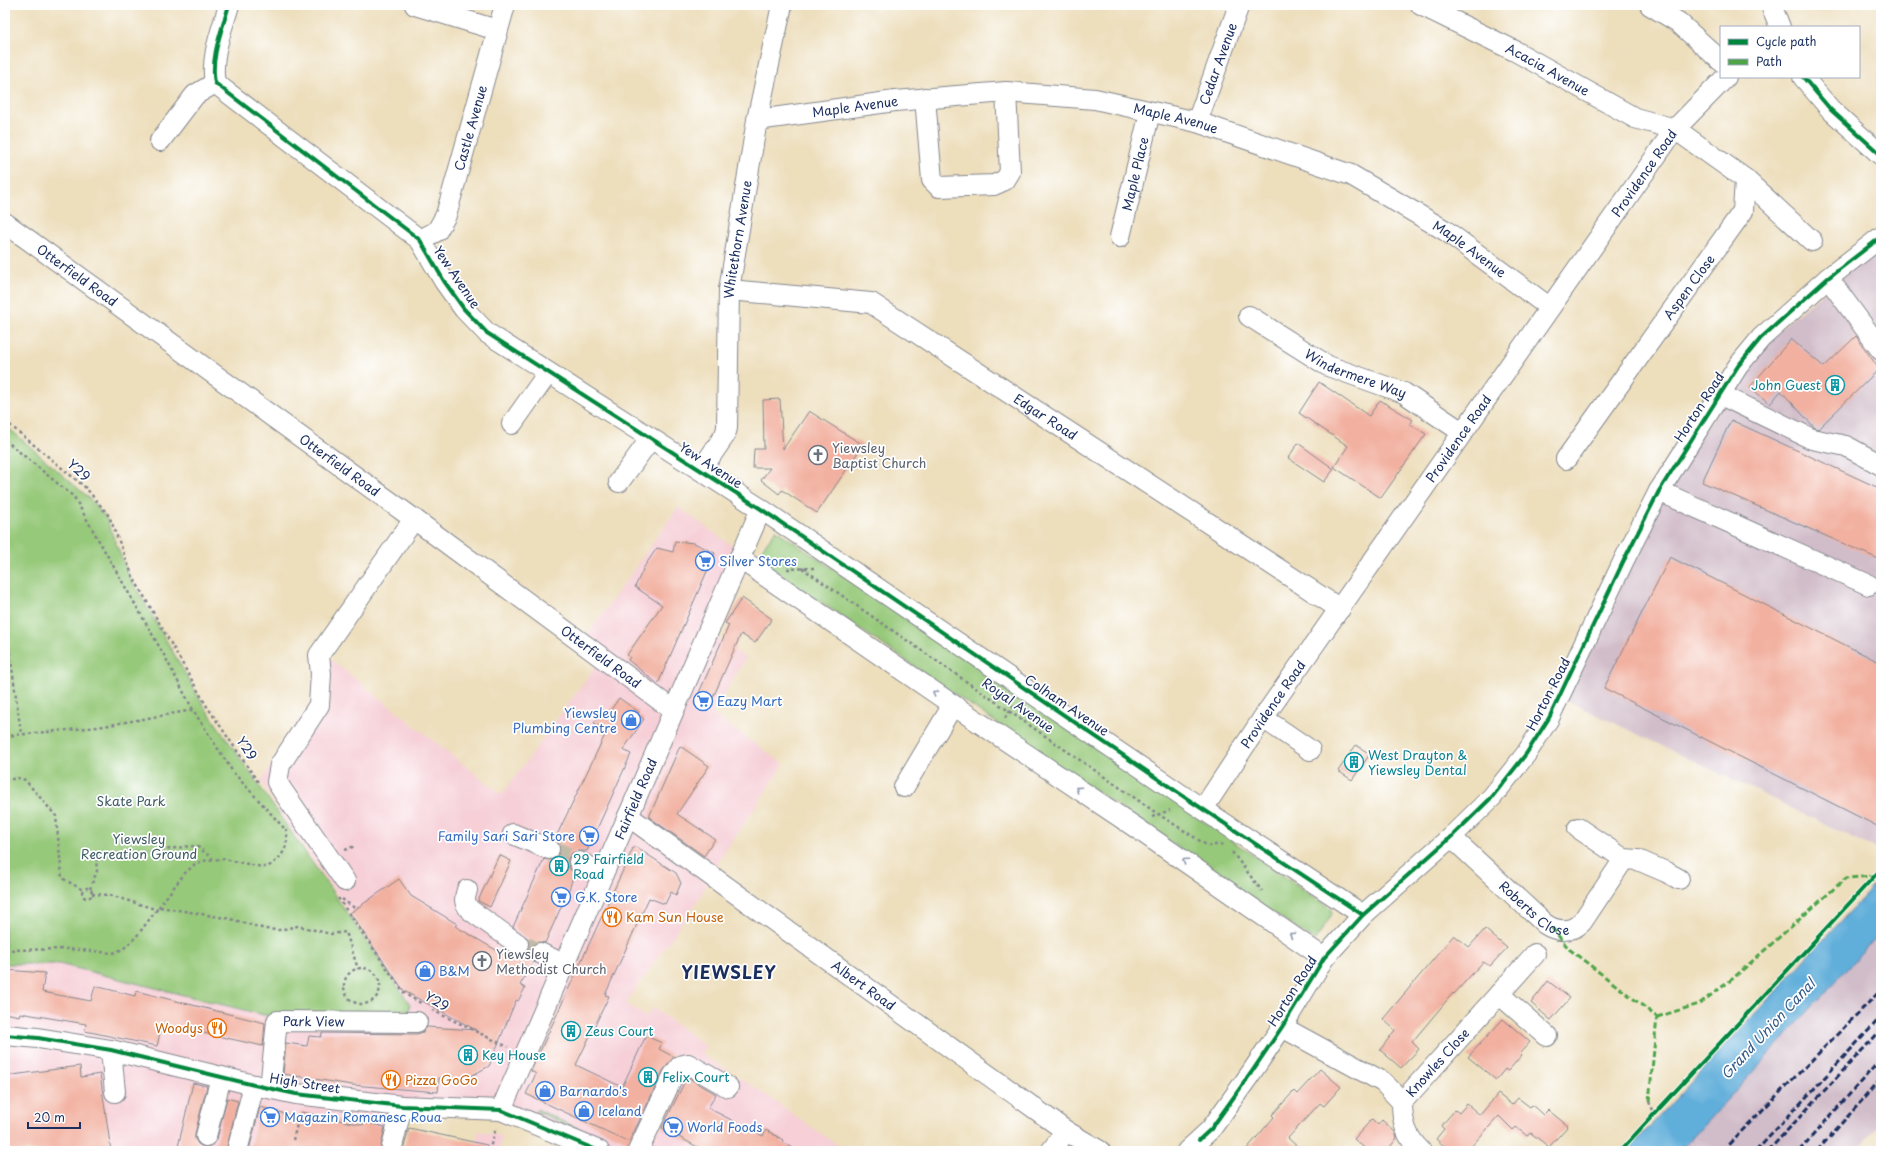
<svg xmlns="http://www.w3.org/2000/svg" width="1886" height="1156" font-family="'Playpen Sans',sans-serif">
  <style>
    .built { fill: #f6cfd7 }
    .industrial { fill: #d1bdc9 }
    .green { fill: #97c97a; stroke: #597c6c }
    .water { fill: #61aeda; stroke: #3e6e9c }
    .building { fill: #f2b1a0 }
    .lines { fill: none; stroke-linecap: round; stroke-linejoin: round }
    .minor-tunnel { stroke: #c3bba9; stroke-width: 20; stroke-dasharray: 20 10; stroke-linecap: butt }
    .minor-casing { stroke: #84868d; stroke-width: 22 }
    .path { stroke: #84868d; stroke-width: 2.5; stroke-dasharray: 3 3; stroke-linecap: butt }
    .minor { stroke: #fff; stroke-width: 20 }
    .rail { stroke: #1b2f5e; stroke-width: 3; stroke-dasharray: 6 3; stroke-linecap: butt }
    .quiet { stroke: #4fa44a; stroke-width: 3; stroke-dasharray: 6 3; stroke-linecap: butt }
    .cycleway-casing { stroke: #fff; stroke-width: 6 }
    .cycleway { stroke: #00873e; stroke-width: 4 }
    .oneway { stroke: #8d97ae }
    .labels { text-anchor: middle; stroke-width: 3.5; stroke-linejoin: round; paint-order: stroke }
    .street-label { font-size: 13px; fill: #1b2f5e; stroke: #fff }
    .culture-label { font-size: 13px; fill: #0d838f; stroke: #fff; text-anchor: start }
    .worship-label { font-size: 13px; fill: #5b616d; stroke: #fff; text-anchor: start }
    .shop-label { font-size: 13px; fill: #366cbe; stroke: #fff; text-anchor: start }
    .park-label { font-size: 13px; fill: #405d66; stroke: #fff }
    .food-label { font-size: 13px; fill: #c56008; stroke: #fff; text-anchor: start }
    .water-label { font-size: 14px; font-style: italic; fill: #345b89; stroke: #fff }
    .district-label { font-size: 17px; font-weight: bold; letter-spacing: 1px; fill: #1b2f5e; stroke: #fff }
  </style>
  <rect width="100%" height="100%" fill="#fff"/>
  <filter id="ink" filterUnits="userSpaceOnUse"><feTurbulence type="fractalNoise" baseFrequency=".025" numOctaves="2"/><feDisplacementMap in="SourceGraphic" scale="8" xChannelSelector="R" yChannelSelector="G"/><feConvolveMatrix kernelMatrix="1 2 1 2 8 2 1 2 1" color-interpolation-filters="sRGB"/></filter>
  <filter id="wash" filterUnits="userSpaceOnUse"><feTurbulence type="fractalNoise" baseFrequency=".012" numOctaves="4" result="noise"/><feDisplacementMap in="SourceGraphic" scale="16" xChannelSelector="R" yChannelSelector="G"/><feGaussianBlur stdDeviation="0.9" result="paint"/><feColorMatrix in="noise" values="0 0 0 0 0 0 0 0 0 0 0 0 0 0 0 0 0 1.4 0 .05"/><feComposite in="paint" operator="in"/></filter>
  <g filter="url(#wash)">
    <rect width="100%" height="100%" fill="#eddebc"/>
    <path class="built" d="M678 507 738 550 706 630 746 658 712 714 784 764 716 865 702 894 626 1003 646 1017 653 1008 706 1046 702 1055 757 1089 846 1151H585L512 1115 376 1099 5 1033V964H59L408 1016 410 1004 345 906 287 824 261 781 311 702 315 647 502 795 598 663 579 647Z
      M5 1036 404 1109 394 1151H301L291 1148 290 1151H254L243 1148 241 1151H5Z
      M479 1131 502 1136 498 1151H474Z"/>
    <path class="industrial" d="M1881 245V851L1562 698 1667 486 1764 342Z
      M1881 932V1124L1856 1151H1680Z"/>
    <path class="green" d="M5 425 88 497 106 518 128 574 204 706 410 1004 408 1016 272 1017 59 964H5Z
      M776 530 1332 909V914L1316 939 1313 940 758 559V554Z
      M537 1109 619 1148 618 1150 536 1111Z"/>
    <path class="water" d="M1881 878V932L1680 1151H1627Z"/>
    <g id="blocks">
      <path class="building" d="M1856 336 1879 369 1818 429 1815 428 1781 391 1770 404 1750 387 1791 339 1824 367Z
        M1319 382 1369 416 1380 400 1413 420 1410 424 1426 434 1381 498 1334 467 1348 446 1299 413Z
        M780 399 783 449 809 411 863 445 817 513 782 490 779 494 761 480 770 468H753L754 449H764L763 400Z
        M1731 420 1881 489V560L1702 482Z
        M1298 443 1334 469 1324 482 1288 458Z
        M675 541 694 543 715 553 658 684 628 660 630 657 627 655 662 605 635 587 644 567 657 548 673 552Z
        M1670 557 1881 663V828L1604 688Z
        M742 598 772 619 755 643 741 634 707 711 694 704 729 625 725 623Z
        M619 698 639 712 638 715 644 719 623 750 631 754 587 851H578L572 853 568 858V863L569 868 574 873 570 887 545 943 540 942 534 943 530 948 529 954 533 962 520 985 525 988 518 1001 516 1000 489 1066 464 1080 439 1078 438 1092 352 1085 283 1074 286 1043 307 1046 309 1036 321 1037 322 1033 417 1034 423 1032 427 1027 476 1030 404 991 350 913 399 879 411 896 457 924 455 926 506 956 509 951 517 955 523 954 528 950 529 945V940L513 927 544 859 551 860 556 858 560 853V847L555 839 605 735 599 731 601 728 594 723 603 710 608 714Z
        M1356 745 1370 754 1352 780 1338 771Z
        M680 746 709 766 677 814 715 839 704 856 649 817Z
        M634 846 676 873 681 883 676 895 671 892 665 904 649 898 605 995 609 996 576 1065 622 1087 646 1036 662 1043 659 1049 674 1057 663 1071 629 1142 526 1094 536 1074 531 1071Z
        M499 855 511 861 490 907 478 901Z
        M1485 929 1507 948 1490 966 1483 962 1454 994 1453 993 1412 1042 1419 1049 1401 1068 1380 1050 1395 1030 1383 1019 1454 935 1469 947Z
        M5 970 45 973 42 992 91 1001 95 986 135 996 136 991 265 1023 263 1046 162 1024 157 1046 85 1031 86 1024 20 1013 19 1016 5 1013Z
        M1548 981 1570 998 1551 1020 1531 1003Z
        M1503 1019 1530 1042 1520 1053 1522 1055 1508 1071 1505 1069 1496 1080 1468 1057Z
        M80 1066 81 1077 100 1074 111 1151H5V1076Z
        M1320 1069 1341 1087 1324 1106 1320 1103 1288 1138 1302 1151H1245L1274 1117 1272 1115 1294 1091 1297 1094Z
        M687 1077 716 1094 708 1108 763 1136 766 1130 783 1140 782 1142 797 1151H705L662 1128Z
        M193 1083 207 1086 195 1134V1139L198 1144 203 1147H209L214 1144 217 1139 227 1098 238 1101 226 1151H177Z
        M1498 1094 1512 1105 1518 1098 1530 1107 1532 1105 1543 1115 1548 1110 1568 1126 1549 1147 1531 1133 1527 1136 1516 1127 1513 1130 1499 1116 1467 1151H1450L1436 1139 1444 1129 1441 1126 1455 1110 1459 1113 1467 1104 1480 1115Z
        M260 1107 300 1118 301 1112 363 1125 364 1122 385 1127 380 1151 249 1150Z
        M1372 1119 1378 1125 1382 1120 1395 1132 1397 1138 1387 1151H1368L1354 1139Z
        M409 1128 487 1145V1151H403Z"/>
    </g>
  </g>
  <g filter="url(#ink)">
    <use href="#blocks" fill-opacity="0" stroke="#84868d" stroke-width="1"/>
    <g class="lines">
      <path class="minor-tunnel" d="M549 849 579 862
        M518 944 540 953"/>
      <defs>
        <g id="minor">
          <path d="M229 5C222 30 210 57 215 83L420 240 444 281 464 309 487 333 761 509 1186 798 1363 915"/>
          <path d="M415 5 497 30"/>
          <path id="s1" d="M1421 5 1515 51 1635 118 1675 129 1745 179 1743 211 1566 459"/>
          <path d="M1650 5 1678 22 1721 61"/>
          <path d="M1771 5 1780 27"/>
          <path d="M1803 77 1831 110 1881 155"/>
          <path d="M925 98 932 180 939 187 994 185 1005 180 1010 172 1006 92"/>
          <path id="s2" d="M757 120 895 101 1006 92 1095 99 1197 122 1351 175 1446 231 1549 307"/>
          <path id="s3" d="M1197 122 1239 5"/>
          <path d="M160 141 195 95 215 83"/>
          <path d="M1745 179 1812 241"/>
          <path id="s4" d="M5 223 414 519 673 710"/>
          <path id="s5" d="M1120 237 1150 112"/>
          <path id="s6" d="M420 240 437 231 446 215 505 5"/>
          <path d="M1828 278 1881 350"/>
          <path id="s7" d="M729 290 871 303 1340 609"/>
          <path id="s8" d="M1249 316 1328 366 1404 393 1462 432"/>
          <path d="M1719 394 1812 439 1846 446 1881 465"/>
          <path d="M512 424 548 373"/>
          <path id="s9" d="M701 470 725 435 727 428 729 290 757 120 782 5"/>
          <path d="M619 482 651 438"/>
          <path d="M1659 491 1869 585"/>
          <path d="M739 558 953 705 1135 827 1324 958"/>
          <path d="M1263 718 1310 750"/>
          <path d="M904 787 953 705"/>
          <path id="s10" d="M1203 809 1263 718 1675 129 1726 77"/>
          <path id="s11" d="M628 816 1066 1131 1100 1151"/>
          <path d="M1578 828 1624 859 1638 860 1666 872 1679 879"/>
          <path d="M513 834 549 849"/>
          <path id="s12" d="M1451 837 1545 924C1557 932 1571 933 1582 922L1624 859"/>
          <path d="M579 862 603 873"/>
          <path d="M345 881 282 790 277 782 280 765 319 705 321 674 319 655 414 519"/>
          <path d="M467 890C464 899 464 903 470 910L518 944"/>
          <path d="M540 953 563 964"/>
          <path d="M1499 994 1547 1036"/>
          <path d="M1282 1027 1383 1082 1402 1102"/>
          <path d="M5 1035 38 1038 111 1050 254 1085 296 1094 402 1106 501 1110 599 1151"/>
          <path d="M111 1050 115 1092"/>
          <path id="s13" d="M270 1088 277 1021 417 1022"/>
          <path id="s14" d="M1402 1102 1535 954"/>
          <path d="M1402 1102C1402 1122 1406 1137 1421 1151"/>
          <path id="s15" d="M501 1110 761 509"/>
          <path d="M206 1136 221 1077"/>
          <path d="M237 1151 254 1085"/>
          <path d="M391 1151 402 1106"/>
          <path d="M638 1151 673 1076 680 1066 688 1064 728 1087"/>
          <path d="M1051 1151 1066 1131"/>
          <path d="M1187 1151 1211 1129 1251 1073 1282 1027 1324 958 1363 915 1451 837 1492 797 1526 754 1549 718 1624 560 1659 491 1738 366 1761 338 1828 278 1881 237"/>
        </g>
      </defs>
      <use href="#minor" class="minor-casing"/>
      <path class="path" d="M5 421 86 488 109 516 133 577 206 705 258 782
        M5 440 74 497 164 655 193 710 233 772 283 827 286 829
        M802 568 1158 814 1208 846 1223 844
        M787 569 814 568
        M9 646 21 733
        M1005 718 1015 704
        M5 736 98 727 193 710
        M5 780 20 778 25 780 56 816 62 878 83 890
        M1152 817 1170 810
        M345 850 355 846
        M1232 852 1262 891
        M96 860 190 846 198 847 213 859
        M82 893a5 5 0 1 1 10 0a5 5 0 1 1-10 0Z
        M90 889 97 871 96 858
        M92 894 110 895 158 910
        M338 898 405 994 421 1003
        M342 899 356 909
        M160 907 231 919 265 929 279 930 298 926 331 934 346 932 358 969
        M5 950 69 949 113 953 123 949 136 937 184 874 195 864 207 860 224 859 262 867H267C282 859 290 846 286 829
        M344 986a18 18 0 1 1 36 0a18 18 0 1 1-36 0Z
        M432 1010 508 1047
        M1649 1102 1655 1114
        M293 1140 300 1113
        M489 1151 496 1128
        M1620 1151 1881 869"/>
      <use href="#minor" class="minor"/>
      <path class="rail" d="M1722 1151 1881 990
        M1756 1151 1881 1017
        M1768 1151 1881 1030
        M1799 1151 1881 1059
        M1817 1151 1881 1079"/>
      <path class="quiet" d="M1552 928 1569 949 1657 1017
        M1657 1017 1699 1004 1730 981 1846 878 1875 876
        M1649 1102 1657 1017"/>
      <defs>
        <path id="cycleway" d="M229 5C222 30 210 57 215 83L420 240 444 281 464 309 487 333 761 509 1186 798 1363 915
          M1803 77 1831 110 1881 155
          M5 1035 38 1038 111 1050 254 1085 296 1094 402 1106 501 1110 599 1151
          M1199 1140 1211 1129 1251 1073 1282 1027 1324 958 1363 915 1451 837 1492 797 1526 754 1549 718 1624 560 1659 491 1738 366 1761 338 1828 278 1881 237
          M1620 1151 1881 869"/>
      </defs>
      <use href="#cycleway" class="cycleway-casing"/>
      <use href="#cycleway" class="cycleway"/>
    </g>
    <defs><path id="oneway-chevron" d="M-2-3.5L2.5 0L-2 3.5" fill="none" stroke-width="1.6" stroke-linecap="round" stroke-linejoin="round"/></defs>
    <g class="oneway">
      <use href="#oneway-chevron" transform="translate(935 693) rotate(-145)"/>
      <use href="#oneway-chevron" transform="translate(1078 789) rotate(-146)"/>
      <use href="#oneway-chevron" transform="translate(1185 861) rotate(-145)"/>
      <use href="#oneway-chevron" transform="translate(1292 935) rotate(-145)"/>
    </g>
  </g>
  <defs>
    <symbol id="building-ring" viewBox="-11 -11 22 22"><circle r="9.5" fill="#fff" stroke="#0f9aa8" stroke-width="1.5"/><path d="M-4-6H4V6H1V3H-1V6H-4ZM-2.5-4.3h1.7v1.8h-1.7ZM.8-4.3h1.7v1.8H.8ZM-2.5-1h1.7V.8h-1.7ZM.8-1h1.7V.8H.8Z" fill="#0f9aa8"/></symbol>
    <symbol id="church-ring" viewBox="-11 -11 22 22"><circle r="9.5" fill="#fff" stroke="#6b7280" stroke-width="1.5"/><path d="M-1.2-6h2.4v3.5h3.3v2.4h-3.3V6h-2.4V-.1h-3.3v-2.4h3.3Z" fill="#6b7280"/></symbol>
    <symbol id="supermarket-ring" viewBox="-11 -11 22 22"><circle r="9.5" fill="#fff" stroke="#3f7fe0" stroke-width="1.5"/><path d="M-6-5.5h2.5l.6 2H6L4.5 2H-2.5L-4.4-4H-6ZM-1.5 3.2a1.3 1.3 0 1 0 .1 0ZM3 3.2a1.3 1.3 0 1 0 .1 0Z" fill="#3f7fe0"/></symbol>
    <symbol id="shop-ring" viewBox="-11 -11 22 22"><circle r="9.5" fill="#fff" stroke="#3f7fe0" stroke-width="1.5"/><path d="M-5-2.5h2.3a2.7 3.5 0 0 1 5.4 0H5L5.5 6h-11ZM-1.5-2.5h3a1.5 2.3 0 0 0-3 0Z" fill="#3f7fe0"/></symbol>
    <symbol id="restaurant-ring" viewBox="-11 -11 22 22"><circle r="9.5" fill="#fff" stroke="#e8710a" stroke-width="1.5"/><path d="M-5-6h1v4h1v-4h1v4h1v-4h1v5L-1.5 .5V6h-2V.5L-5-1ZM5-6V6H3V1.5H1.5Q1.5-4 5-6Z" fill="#e8710a"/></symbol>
  </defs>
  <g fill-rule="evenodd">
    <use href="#building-ring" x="1824" y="374" width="22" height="22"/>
    <use href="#church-ring" x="807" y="444" width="22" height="22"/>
    <use href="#supermarket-ring" x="694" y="550" width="22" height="22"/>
    <use href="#supermarket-ring" x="692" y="690" width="22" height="22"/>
    <use href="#shop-ring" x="620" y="709" width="22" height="22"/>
    <use href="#building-ring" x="1343" y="751" width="22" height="22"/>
    <use href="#supermarket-ring" x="578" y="825" width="22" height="22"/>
    <use href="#building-ring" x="548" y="855" width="22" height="22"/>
    <use href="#supermarket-ring" x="550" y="886" width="22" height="22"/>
    <use href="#restaurant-ring" x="601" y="906" width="22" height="22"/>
    <use href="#church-ring" x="471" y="950" width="22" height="22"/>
    <use href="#shop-ring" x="414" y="960" width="22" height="22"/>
    <use href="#restaurant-ring" x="206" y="1017" width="22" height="22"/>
    <use href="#building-ring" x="560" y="1020" width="22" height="22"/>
    <use href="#building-ring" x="457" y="1044" width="22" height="22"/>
    <use href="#building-ring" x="637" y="1066" width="22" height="22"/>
    <use href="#restaurant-ring" x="380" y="1069" width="22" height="22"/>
    <use href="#shop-ring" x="534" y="1080" width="22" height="22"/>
    <use href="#shop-ring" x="573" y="1100" width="22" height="22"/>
    <use href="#supermarket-ring" x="259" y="1106" width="22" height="22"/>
    <use href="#supermarket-ring" x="662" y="1116" width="22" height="22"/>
  </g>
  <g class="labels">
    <g class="street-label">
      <text dy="5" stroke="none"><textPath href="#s3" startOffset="62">Cedar Avenue</textPath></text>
      <text dy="5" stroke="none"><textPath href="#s1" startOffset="142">Acacia Avenue</textPath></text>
      <text dy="5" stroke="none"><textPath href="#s2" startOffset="99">Maple Avenue</textPath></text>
      <text dy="5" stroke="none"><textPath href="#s2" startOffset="423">Maple Avenue</textPath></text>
      <text dy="5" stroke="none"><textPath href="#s6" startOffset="128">Castle Avenue</textPath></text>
      <text dy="5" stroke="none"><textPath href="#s10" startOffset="774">Providence Road</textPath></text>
      <text dy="5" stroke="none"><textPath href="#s5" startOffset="65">Maple Place</textPath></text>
      <text dy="5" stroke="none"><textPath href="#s9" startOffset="239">Whitethorn Avenue</textPath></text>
      <text dy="5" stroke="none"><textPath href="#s2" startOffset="747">Maple Avenue</textPath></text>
      <text dy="5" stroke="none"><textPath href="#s4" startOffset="89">Otterfield Road</textPath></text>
      <text transform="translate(457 277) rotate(56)" y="5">Yew Avenue</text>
      <text transform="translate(1689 287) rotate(-54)" y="5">Aspen Close</text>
      <text dy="5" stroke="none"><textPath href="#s8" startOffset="122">Windermere Way</textPath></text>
      <text transform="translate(1699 407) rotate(-57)" y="5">Horton Road</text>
      <text dy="5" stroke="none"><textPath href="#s7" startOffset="351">Edgar Road</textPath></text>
      <text dy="5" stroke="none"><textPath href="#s10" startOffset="450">Providence Road</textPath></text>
      <text dy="5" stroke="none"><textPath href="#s4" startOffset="413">Otterfield Road</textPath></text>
      <text transform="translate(711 465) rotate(33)" y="5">Yew Avenue</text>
      <text transform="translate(79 470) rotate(41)" y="5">Y29</text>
      <text dy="5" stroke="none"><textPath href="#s4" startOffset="737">Otterfield Road</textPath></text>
      <text transform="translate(1548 694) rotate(-63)" y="5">Horton Road</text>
      <text dy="5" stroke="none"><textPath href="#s10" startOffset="126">Providence Road</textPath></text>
      <text transform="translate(1018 705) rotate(35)" y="5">Royal Avenue</text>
      <text transform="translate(1067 705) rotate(34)" y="5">Colham Avenue</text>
      <text transform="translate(247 748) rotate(56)" y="5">Y29</text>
      <text dy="5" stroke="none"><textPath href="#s15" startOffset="339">Fairfield Road</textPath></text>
      <text dy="5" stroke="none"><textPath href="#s12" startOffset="111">Roberts Close</textPath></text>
      <text dy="5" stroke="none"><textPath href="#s11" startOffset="290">Albert Road</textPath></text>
      <text transform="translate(1292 991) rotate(-58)" y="5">Horton Road</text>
      <text transform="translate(437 1001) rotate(29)" y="5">Y29</text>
      <text dy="5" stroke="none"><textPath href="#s13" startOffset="104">Park View</textPath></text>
      <text dy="5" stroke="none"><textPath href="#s14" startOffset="53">Knowles Close</textPath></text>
      <text transform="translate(305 1083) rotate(9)" y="5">High Street</text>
    </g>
    <g class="culture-label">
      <text x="1821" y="390" text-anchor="end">John Guest</text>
      <text x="1368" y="760">West Drayton &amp;<tspan x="1368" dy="15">Yiewsley Dental</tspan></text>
      <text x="573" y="864">29 Fairfield<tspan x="573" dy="15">Road</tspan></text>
      <text x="585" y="1036">Zeus Court</text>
      <text x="482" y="1060">Key House</text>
      <text x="662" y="1082">Felix Court</text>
    </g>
    <g class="worship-label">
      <text x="832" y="453">Yiewsley<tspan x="832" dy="15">Baptist Church</tspan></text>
      <text x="496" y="959">Yiewsley<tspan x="496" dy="15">Methodist Church</tspan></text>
    </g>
    <g class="shop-label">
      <text x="719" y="566">Silver Stores</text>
      <text x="717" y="706">Eazy Mart</text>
      <text x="617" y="718" text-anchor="end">Yiewsley<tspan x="617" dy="15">Plumbing Centre</tspan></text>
      <text x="575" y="841" text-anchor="end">Family Sari Sari Store</text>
      <text x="575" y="902">G.K. Store</text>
      <text x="439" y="976">B&amp;M</text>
      <text x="559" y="1096">Barnardo's</text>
      <text x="598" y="1116">Iceland</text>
      <text x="284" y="1122">Magazin Romanesc Roua</text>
      <text x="687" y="1132">World Foods</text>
    </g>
    <g class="park-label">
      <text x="131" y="806">Skate Park</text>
      <text x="139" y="844">Yiewsley<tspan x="139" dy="15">Recreation Ground</tspan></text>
    </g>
    <g class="food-label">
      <text x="626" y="922">Kam Sun House</text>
      <text x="203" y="1033" text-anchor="end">Woodys</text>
      <text x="405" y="1085">Pizza GoGo</text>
    </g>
    <g class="water-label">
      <text transform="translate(1768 1029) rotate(-47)" y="5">Grand Union Canal</text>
    </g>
    <g class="district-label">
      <text x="729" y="979">YIEWSLEY</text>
    </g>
  </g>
  <rect width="1886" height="1156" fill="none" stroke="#fff" stroke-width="20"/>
  <rect x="1720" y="26" width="140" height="52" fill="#ffffff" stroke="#a4acbf"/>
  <rect x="1728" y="39" width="20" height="6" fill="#00873e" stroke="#a4acbf"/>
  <text x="1756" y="46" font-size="12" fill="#1b2f5e">Cycle path</text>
  <rect x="1728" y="59" width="20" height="6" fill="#4fa44a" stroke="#a4acbf"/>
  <text x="1756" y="66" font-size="12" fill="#1b2f5e">Path</text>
  <path d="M28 1122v6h52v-6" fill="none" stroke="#1b2f5e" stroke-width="2"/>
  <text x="34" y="1122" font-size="12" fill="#1b2f5e" stroke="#ffffff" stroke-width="3" paint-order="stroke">20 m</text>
</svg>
